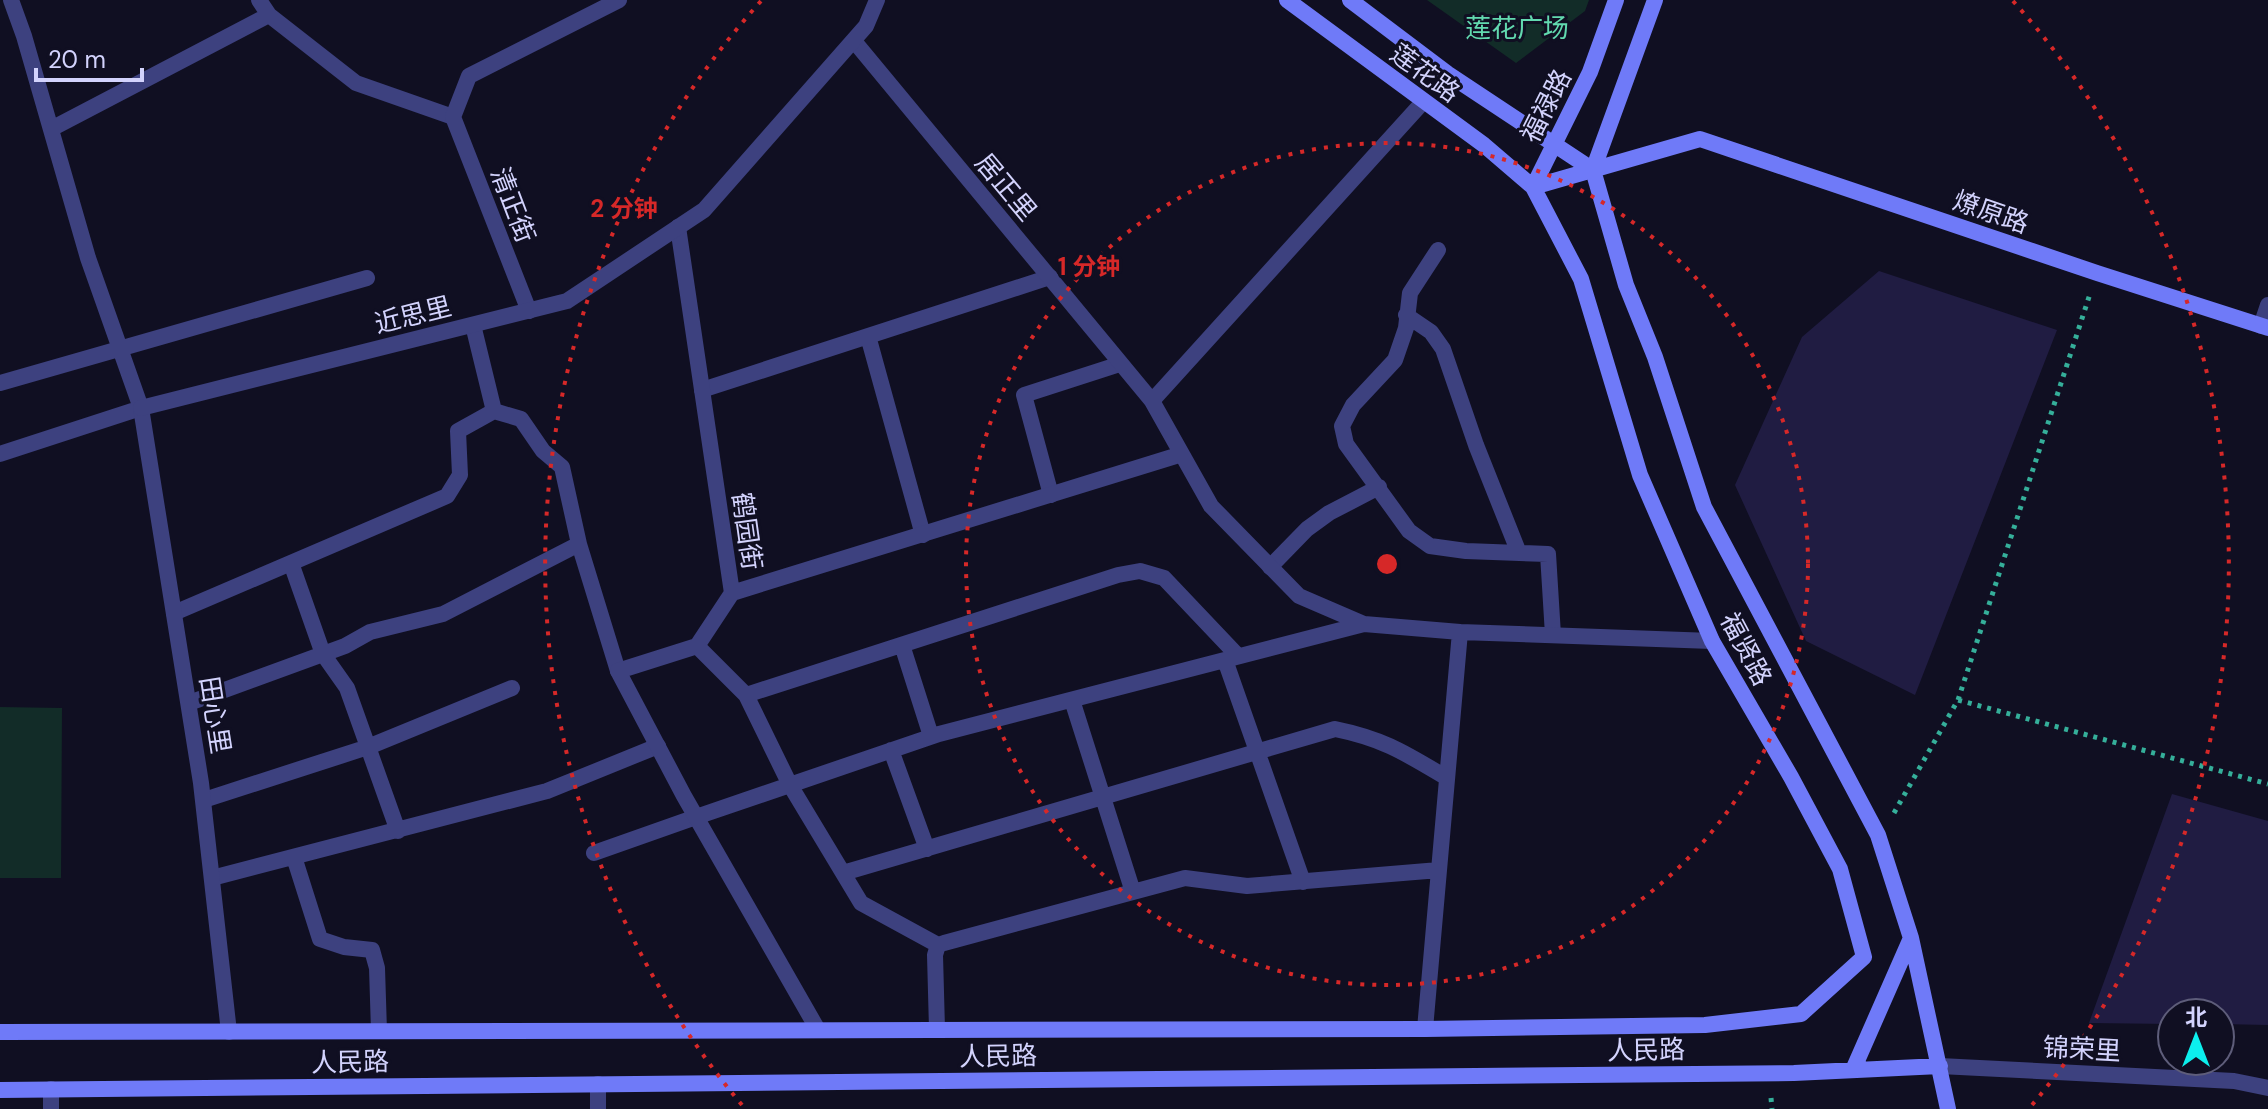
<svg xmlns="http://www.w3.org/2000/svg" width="2268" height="1109" font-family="'DM Sans','Noto Sans SC',sans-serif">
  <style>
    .green { fill: #122c28 }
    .building { fill: #201c42 }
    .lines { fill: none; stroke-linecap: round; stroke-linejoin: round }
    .path { stroke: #35af9a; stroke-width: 5; stroke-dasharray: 4 6; stroke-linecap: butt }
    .service { stroke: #3d417f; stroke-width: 16 }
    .minor { stroke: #3d417f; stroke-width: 16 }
    .tertiary { stroke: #3d417f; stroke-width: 16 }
    .secondary { stroke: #6f7af8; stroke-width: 16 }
    .ring { fill: none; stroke: #d62828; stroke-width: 4; stroke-dasharray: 4 8 }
    .labels { text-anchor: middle; stroke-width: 6; stroke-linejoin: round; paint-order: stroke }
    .park-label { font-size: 26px; fill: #62d9af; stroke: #100f22 }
    .street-label { font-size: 26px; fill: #d3d3fd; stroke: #100f22 }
    .centre { fill: #d62828; stroke: #100f22; stroke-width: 4 }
    .ring-label { font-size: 24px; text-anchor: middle; font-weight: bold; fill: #d62828; stroke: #100f22; stroke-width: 6; stroke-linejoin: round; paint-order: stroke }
  </style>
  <rect width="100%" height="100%" fill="#100f22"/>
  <path class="green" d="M1427 0H1589L1585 11 1516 63Z
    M0 707 62 708 61 878H0Z"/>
  <path class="building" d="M1879 271 2057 330 1915 695 1806 641 1735 485 1802 337Z
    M2172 794 2268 821V1025L2220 1024V1013H2172V1024L2089 1023Z"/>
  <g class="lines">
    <path class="path" d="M1958 700 2090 294
      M1894 813 1958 700 2268 784
      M1771 1098 1772 1109"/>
    <path class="service" d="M259 0 269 15 356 83 453 117
      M51 129 269 15
      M1438 250 1410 293 1406 328 1395 360 1353 405 1342 426 1346 444 1409 531 1430 546 1466 551 1548 554 1553 635
      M1406 315 1431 332 1443 349 1476 445 1519 553
      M473 325 494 411 521 419 543 451 562 467 579 544 618 671
      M868 336 923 535
      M0 383 367 278
      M702 390 1050 277
      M0 454 141 408 88 258 24 36 11 0
      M1051 495 1024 395 1120 364
      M291 563 323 654 347 688 398 831
      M1270 567 1307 529 1329 513 1379 487
      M174 613 447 496 460 475 458 431 494 411
      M189 703 345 646 370 632 443 614 579 544
      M204 800 368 747 512 688
      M594 853 696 817
      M294 857 320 939 344 947 372 950 377 968 379 1031
      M212 878 547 791 658 746"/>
    <path class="minor" d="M854 41 1152 401 1211 506 1299 596 1364 624 1460 632 1712 641
      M678 227 732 593 697 646 618 671 684 796 818 1030
      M529 311 453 117 469 76 619 0
      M2261 326 2268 305
      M1152 401 1423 102
      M141 408 201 783 229 1032
      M732 593 1182 454
      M902 645 931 736
      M697 646 746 695 790 785 861 903 938 945
      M1225 660 1303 882
      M746 695 1118 575 1140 571 1164 578 1238 656
      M1072 700 1133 892
      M891 750 927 849
      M696 817 939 734 1364 624
      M843 873 1335 729C1384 739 1405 753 1447 778
      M937 1029 935 955 938 945 944 943 1185 878 1247 886 1439 870
      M1425 1029 1460 632"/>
    <path class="tertiary" d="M141 408 567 301 704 210 866 26 877 0
      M1940 1066 2234 1081 2268 1088
      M51 1089V1109
      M598 1109V1084"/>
    <path class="secondary" d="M1350 0 1448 74 1593 170
      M1593 170 1626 285 1655 357 1704 507 1878 835 1911 938 1948 1109
      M1593 170 1655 0
      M1533 187 1700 139 2097 273 2268 328
      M1533 187 1590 72 1616 0
      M0 1032 1425 1029 1705 1025 1801 1014 1864 957 1840 869 1791 777 1712 641 1640 475 1581 279 1533 187 1484 145 1287 0
      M1853 1070 1911 938
      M0 1090 1794 1073 1940 1066"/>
  </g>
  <g class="ring">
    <circle cx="1387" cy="564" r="421"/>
    <path d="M742 1105A842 842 0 0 1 761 1M2013 1A842 842 0 0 1 2032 1105"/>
  </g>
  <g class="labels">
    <g class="park-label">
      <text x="1517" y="37">莲花广场</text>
    </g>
    <g class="street-label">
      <text transform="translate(1425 73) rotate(36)" y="9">莲花路</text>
      <text transform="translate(1546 106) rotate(-63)" y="9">福禄路</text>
      <text transform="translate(1006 187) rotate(50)" y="9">居正里</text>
      <text transform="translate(513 205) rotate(69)" y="9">清正街</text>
      <text transform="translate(1991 212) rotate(19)" y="9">燎原路</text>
      <text transform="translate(413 315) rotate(-14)" y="9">近思里</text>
      <text transform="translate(747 531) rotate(82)" y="9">鹤园街</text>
      <text transform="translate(1746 649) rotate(62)" y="9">福贤路</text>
      <text transform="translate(215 715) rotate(81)" y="9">田心里</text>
      <text transform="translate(2082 1049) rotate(3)" y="9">锦荣里</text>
      <text transform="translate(1646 1050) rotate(-1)" y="9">人民路</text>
      <text transform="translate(998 1056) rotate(-1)" y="9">人民路</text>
      <text transform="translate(350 1062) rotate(-1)" y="9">人民路</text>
    </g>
  </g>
  <circle cx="1387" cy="564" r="12" class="centre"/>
  <g class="ring-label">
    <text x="624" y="217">2 分钟</text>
    <text x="1089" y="275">1 分钟</text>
  </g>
  <g transform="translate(2196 1037)"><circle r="38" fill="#100f22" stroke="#5e5d7a" stroke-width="2"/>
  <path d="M0-6L14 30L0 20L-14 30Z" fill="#0cefed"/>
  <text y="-12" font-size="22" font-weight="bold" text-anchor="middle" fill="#d3d3fd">北</text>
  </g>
  <path d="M36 68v12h106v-12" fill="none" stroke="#d3d3fd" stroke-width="4"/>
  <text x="48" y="68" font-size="24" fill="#d3d3fd" stroke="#100f22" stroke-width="6" paint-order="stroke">20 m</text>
</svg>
